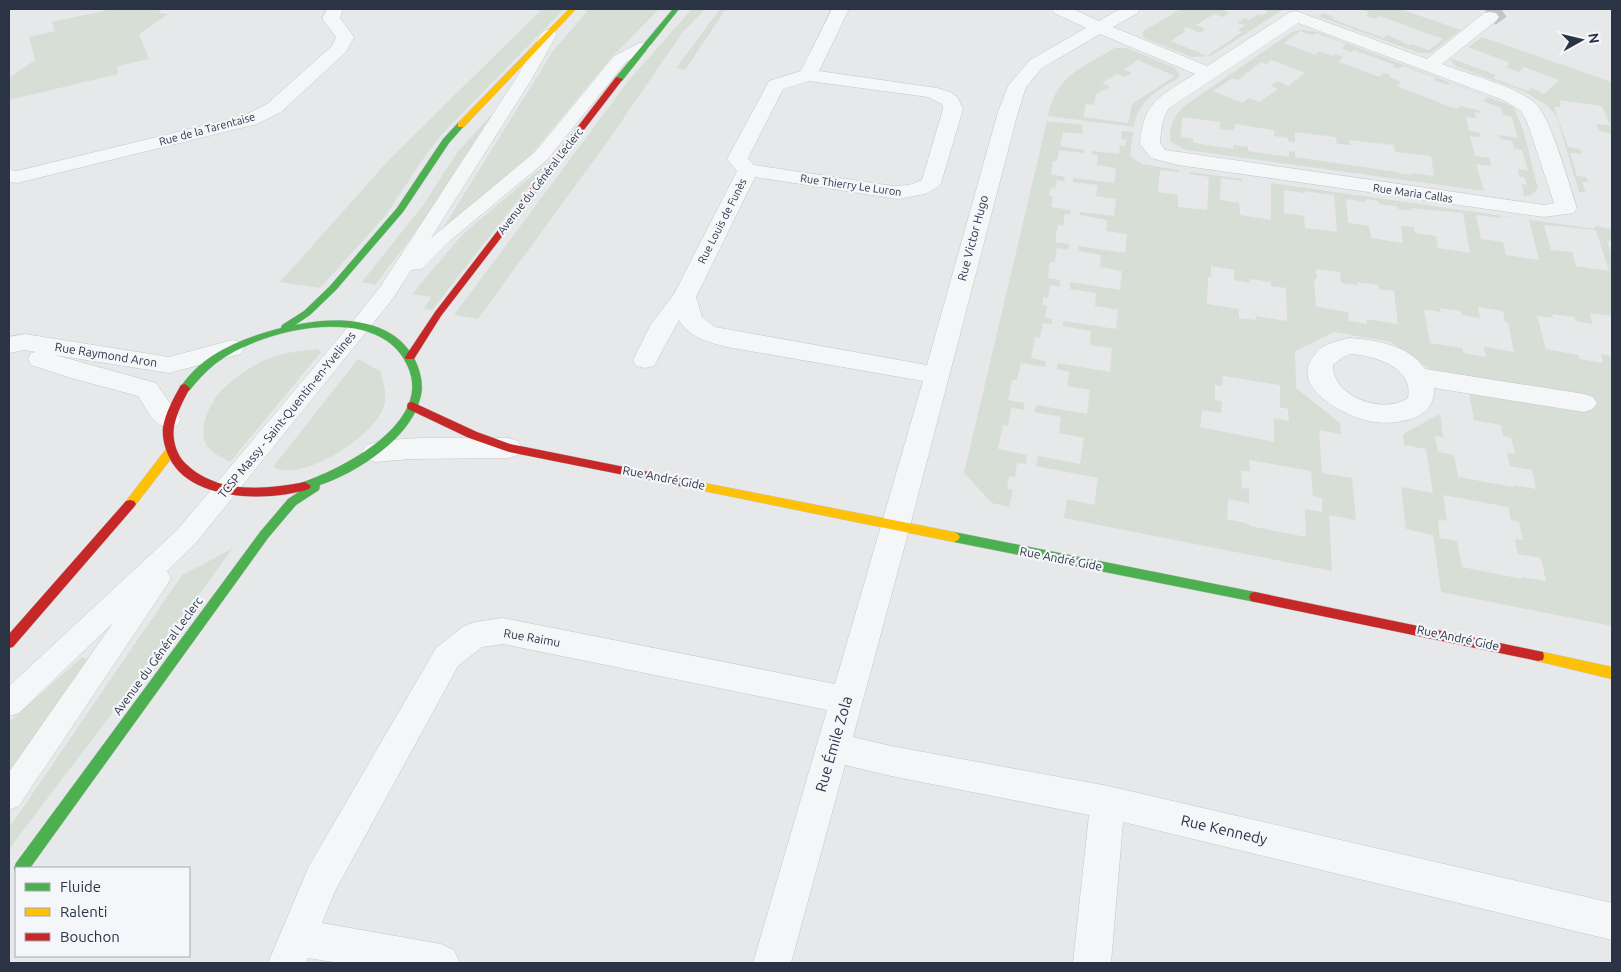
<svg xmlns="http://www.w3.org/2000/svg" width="1621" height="972" font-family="Ubuntu,sans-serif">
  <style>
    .green { fill: #d6ded6; fill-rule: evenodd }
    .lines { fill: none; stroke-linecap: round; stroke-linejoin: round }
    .street-tunnel { stroke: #c1c4c9; stroke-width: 19; stroke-dasharray: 19 9; stroke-linecap: butt }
    .lane-casing { stroke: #c4c6c8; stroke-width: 1 }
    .street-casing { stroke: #c4c6c8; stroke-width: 1 }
    .fast-casing { stroke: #c4c6c8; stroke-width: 1 }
    .slow-casing { stroke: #c4c6c8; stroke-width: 1 }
    .jam-casing { stroke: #c4c6c8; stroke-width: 1 }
    .lane { fill: #f5f6f7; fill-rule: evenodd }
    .street { fill: #f5f6f7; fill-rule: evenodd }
    .fast { fill: #4caf50; fill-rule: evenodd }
    .slow { fill: #ffc107; fill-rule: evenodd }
    .jam { fill: #c62828; fill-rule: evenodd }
    .labels { text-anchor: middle; stroke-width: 4.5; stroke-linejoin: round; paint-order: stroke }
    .far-street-label { font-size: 11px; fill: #2b3445; stroke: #f4f6f9 }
    .street-label { font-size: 12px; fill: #2b3445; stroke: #f4f6f9 }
    .near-street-label { font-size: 15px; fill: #2b3445; stroke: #f4f6f9 }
  </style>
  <rect width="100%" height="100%" fill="#e6e8ea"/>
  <path class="green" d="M113 9H163L158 13 168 14 139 34 149 59 117 66 118 74 9 100V78L35 60 29 37 55 31 52 22Z
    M542 9H564L443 133 425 156 386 215 320 288 280 282 388 161Z
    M589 9H659L610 59 530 156 440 233 553 51Z
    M692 9H705L682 33 610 138 478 319 454 315 630 79Z
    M720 9H726L685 70 676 68Z
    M1181 9H1222L1229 13 1223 17 1214 14 1196 25 1205 29 1200 33 1186 27 1182 30 1186 31 1171 41 1207 56 1242 32 1238 30 1245 25 1237 23 1244 18 1249 20 1259 14 1262 15 1268 12 1265 10 1267 9H1284L1211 56 1192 57 1144 38 1142 32Z
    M1359 9H1400L1461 30 1431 53H1419L1318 16 1323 13 1334 17 1332 19 1384 38 1388 35 1409 45 1411 44 1429 50 1443 39 1380 16 1375 19 1366 16 1369 12Z
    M1301 30 1317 32 1512 106C1526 126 1530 164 1538 187L1536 191C1531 196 1525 196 1518 196H1524L1522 184 1527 185 1524 177H1519L1518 169 1528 171 1522 150 1514 149 1512 141 1500 139 1499 135 1518 138 1512 117 1503 115 1501 108 1483 101 1487 97 1450 83 1447 85 1434 80 1436 78 1403 66 1398 69 1393 67 1395 65 1354 50 1351 52 1342 48 1346 44 1316 33 1312 35 1300 31 1284 43 1315 55 1320 51 1332 56 1335 54 1343 57 1339 62 1379 77 1384 73 1390 75 1389 77 1401 82 1396 86 1456 109 1461 106 1481 111V113L1474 112 1476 118 1466 117 1469 131 1480 133V137L1470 136 1475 156 1489 158 1491 166 1476 164 1484 191 1186 150 1171 142C1167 129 1174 116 1183 107L1292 32ZM1272 60 1305 73 1288 86 1277 81 1271 86 1278 89 1260 102 1248 98 1242 103 1213 91 1232 78 1238 80 1261 62 1266 64ZM1182 117 1220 122V129L1234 131 1235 124 1274 130V136L1288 138V141L1295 142V132L1336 137 1337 144 1350 145 1349 140 1394 145 1395 152 1431 156 1434 176 1411 173V175L1398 173 1397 172 1295 157V152L1289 151V157L1248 151V147L1234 145 1233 149 1194 143 1193 139 1181 137Z
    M1482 37 1612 82V134L1599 131 1596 124 1610 125 1602 106 1559 100 1561 107H1554L1568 147 1580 149 1582 154 1570 153 1577 176 1586 177 1588 182H1582L1586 193 1579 192 1557 117 1548 106 1523 91 1455 66 1451 60 1453 59 1496 75 1493 78 1528 91 1531 88 1544 94 1559 80 1524 67 1519 72 1506 67 1510 63 1468 47Z
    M1115 48H1127L1175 68 1180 75 1178 78C1157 91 1137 101 1134 127L1048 116C1056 75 1083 67 1115 48ZM1138 60 1175 76 1132 104 1128 123 1083 117 1086 104 1094 105 1096 94 1110 87 1102 83 1117 74 1125 77 1132 73 1124 69Z
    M490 116 493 118 425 219 375 285 362 282 424 204 456 154Z
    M1047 121 1083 125 1082 134 1063 132 1060 146 1084 150 1083 153 1059 150 1057 161H1053L1051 174 1065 177 1064 181 1057 180 1055 189 1051 188 1049 196 1053 197 1051 207 1071 210 1070 214H1065L1063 226 1058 225 1055 242 1069 244 1068 250 1057 248 1055 262H1050L1048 278 1060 280V287L1050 285 1048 298 1043 297V305L1047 306 1045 318 1052 319V324L1043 323 1040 338 1035 337 1031 358 1046 361 1045 367 1021 363 1017 380H1012L1008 400 1024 403V410L1011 408 1008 426 1003 425 998 449 1027 455 1026 464 1017 463 1015 477 1009 476 1007 489 1013 490 1009 507 992 503 964 473Z
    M1122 131 1133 132 1130 156 1142 164 1179 170V172L1160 170 1158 192 1178 195V207L1207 210 1209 177 1190 174V172L1243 179 1242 181 1221 178 1220 200 1239 203 1240 215 1271 220V183L1595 229V226L1612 229V241H1607L1612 255V316L1590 313 1593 324 1576 321 1574 317 1552 314 1553 318 1537 316 1546 349 1578 355 1580 359 1603 363 1601 354 1612 356V626L1441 592 1433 535 1406 529 1401 487 1433 493 1426 449 1404 445 1403 434 1440 414 1443 437 1435 436 1438 452 1454 455 1458 477 1514 487V485L1536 489 1532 470 1510 466 1507 453 1515 454 1511 438 1503 436 1501 425 1474 420 1466 375 1430 369 1391 342 1334 332 1295 351 1296 388 1340 423 1341 434 1319 430 1322 473 1352 478 1356 520 1329 515 1332 571 1064 518 1067 499 1094 505 1098 478 1036 466 1038 456 1080 464 1084 438 1059 433 1061 417 1035 412 1036 405 1087 414 1090 390 1067 386 1069 372 1057 369 1058 363 1110 372 1112 348 1090 345 1091 331 1063 326V321L1116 329 1118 310 1095 306 1096 293 1070 289V282L1120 290 1122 271 1100 267 1101 255 1078 251 1079 246 1125 253 1127 234 1106 231 1107 220 1080 215V212L1114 216 1116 199 1096 196 1098 185 1073 182V178L1114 183 1116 168 1097 165 1098 155 1092 154 1093 151 1119 154 1120 145 1125 146 1126 140 1121 139ZM1284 190 1305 193V191L1334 195 1337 232 1305 228 1304 216 1284 213ZM1346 199 1366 202V199L1378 201 1379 204 1397 206 1398 209 1412 211 1411 208 1463 213 1470 253 1438 248 1436 236 1415 233 1414 227 1401 226 1403 243 1371 238 1369 226 1348 223ZM1476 215 1501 218 1500 216 1529 220 1539 260 1506 255 1503 242 1481 239ZM1544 225 1596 230 1609 271 1576 266 1572 252 1551 250ZM1211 266 1234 270V280L1250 283V279L1271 282V286L1286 288 1287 321 1256 316V320L1239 318V309L1207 304 1208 277H1211ZM1316 269 1340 272 1341 283 1357 285V282L1378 285 1379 289 1394 291 1398 324 1366 319 1367 324 1349 321 1348 312 1316 307 1314 279H1317ZM1478 307 1503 311 1505 322H1508L1514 352 1484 347 1486 357 1463 353 1462 348 1430 343 1424 309 1440 312V308L1461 311 1462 315 1480 318ZM1223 376 1280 385V407L1288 409 1289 421 1274 418V442L1200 427 1202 410 1221 413 1222 401 1215 400V385L1222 386ZM1249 460 1311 471 1313 496 1322 498V512L1305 509 1306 537 1250 526 1249 524 1227 519 1228 499 1249 503V489L1242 488 1241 471H1250ZM1443 495 1508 507 1511 520 1519 522 1523 540 1515 539 1518 554 1541 558 1546 581 1522 577V579L1462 567 1457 541 1440 538 1438 519 1447 521Z
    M548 162 432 310 424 309 431 297 412 294 463 234Z
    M318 349 321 352 230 462C222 457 210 453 206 444 198 429 210 402 221 391 235 377 254 364 272 357 286 352 303 351 318 349Z
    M358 359 380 371C384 384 388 396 383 409 371 438 302 483 273 467Z
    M232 549 150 663 9 849V828L182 575Z
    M82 657 92 661 9 778V722Z"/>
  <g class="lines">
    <path class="street-tunnel" d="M1490 17 1501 9"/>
    <defs>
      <path id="lane" d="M549 29 554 31 557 34 533 77 431 238 535 152 614 56 639 43H649L652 46 649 49 626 62 547 160 452 239 422 269 411 270 394 297 367 331 195 544 167 571 171 578 167 585 19 806 9 810V772L113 623 19 713 9 716V686L177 530 353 321 380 287 517 77 541 34 544 31Z"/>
      <path id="street" d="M327 9H343L340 18 354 37 346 52 281 112 257 124 17 183 9 182V170L17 171 243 116 267 104 332 46 336 37 322 18Z
        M832 9H849L819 71 937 88 950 92 958 98 963 109 941 183 938 187 925 194 898 199 755 177 696 297 702 317 715 327 927 365 998 112 1008 86 1030 60 1086 28 1054 13 1052 9H1073L1099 21 1120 9H1140L1138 13 1113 27 1207 66 1290 12 1296 11 1427 59 1484 13 1490 12 1496 13 1499 17 1496 21 1442 64C1468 74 1514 86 1534 102 1551 116 1569 185 1577 208L1574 213 1544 217 1178 165 1151 158 1140 144C1143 101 1162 95 1195 74L1100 34 1042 68 1026 87 1018 112 910 526 853 737 891 746 1108 786 1612 903V940L1123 822 1111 963H1073L1089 815 891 776 845 765 791 963H753L827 710 503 644 482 647 458 666 335 891 322 923 441 944 454 950 460 963H339L308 958 306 963H268L309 866 436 648 464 626 475 622 503 618 835 684 923 381 727 347C709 342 689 338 679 320L654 366 645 368 636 366 633 360 651 324 674 294 737 171 727 159 767 85 769 81 801 71ZM1298 23 1503 100 1521 111 1527 122 1554 203 1544 205 1165 150 1160 143C1161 130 1162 119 1169 108ZM809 81 928 97 942 104 943 109 922 180 909 185 893 186 754 165 748 158 783 89Z
        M25 334 169 357 232 340 241 342 244 348 241 354 169 373 55 355 156 383 181 419 177 426C155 432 149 412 138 396L71 378 31 365 28 359 31 353 36 352 25 350 9 353V337Z
        M1350 338C1376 340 1409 345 1425 369L1584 394 1593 397 1597 403 1593 409 1584 412 1434 388C1435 404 1426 414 1411 419 1397 423 1384 424 1369 421 1346 416 1293 390 1311 360 1315 354 1318 350 1324 346 1332 342 1342 340 1350 338ZM1351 354C1375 356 1414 367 1408 398 1384 415 1332 397 1333 365L1343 357Z
        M509 438 518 441 522 448 518 455 509 458 410 459 375 462 366 459 362 452 366 445C403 434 468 439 509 438Z"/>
      <path id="fast" d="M673 9H679L622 81H616V77Z
        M458 123 465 125 449 143 403 212 336 290 310 315 295 325C338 316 395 317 416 362 421 374 424 386 420 399 410 439 356 473 320 485L319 490 296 505 268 538 30 868H16V873L14 868 16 863 260 532 288 499 303 489 299 486 301 483C342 469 433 423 408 367 403 356 397 348 387 341 343 311 255 333 215 364 205 372 197 381 189 391H181L180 388C202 353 243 338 281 328L282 325 304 311 330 286 397 208 443 139Z
        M954 532 1255 592 1259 593 1261 597 1259 601 1255 602 954 542 950 540 948 537 950 534Z"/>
      <path id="slow" d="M569 9H576L464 127H458V123Z
        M170 448 175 452 174 455 134 507H126L124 504 126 501 166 449Z
        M699 482 954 532 958 534 960 537 958 540 954 542 699 490 693 486Z
        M1538 651 1612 667V679L1533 660 1532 656 1533 652Z"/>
      <path id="jam" d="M616 77 623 79 441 316 414 359H406L405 357 435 312Z
        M185 384 190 388C183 401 177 412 174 427 172 439 176 454 185 463 216 494 264 490 305 482L311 486 309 489C269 502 190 502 169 457 165 448 162 438 163 427 166 412 173 399 181 385Z
        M412 402 477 432 510 444 699 482 705 486 699 490 509 452 469 438 408 409 407 406 408 403Z
        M130 500 134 501 136 504 134 507 13 647 9 648V634L126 501Z
        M1255 592 1538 651 1543 652 1544 656 1543 660 1538 661 1255 602 1251 601 1249 597 1251 593Z"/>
    </defs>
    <use href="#lane" class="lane-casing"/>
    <use href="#street" class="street-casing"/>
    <use href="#fast" class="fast-casing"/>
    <use href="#slow" class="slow-casing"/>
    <use href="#jam" class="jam-casing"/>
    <use href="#lane" class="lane"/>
    <use href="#street" class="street"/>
    <use href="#fast" class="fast"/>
    <use href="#slow" class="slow"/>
    <use href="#jam" class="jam"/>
  </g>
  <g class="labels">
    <g class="far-street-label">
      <text transform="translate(207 129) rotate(-15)" y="4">Rue de la Tarentaise</text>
      <text transform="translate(540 181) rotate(-52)" y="4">Avenue du Général Leclerc</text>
      <text transform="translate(851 185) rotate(8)" y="4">Rue Thierry Le Luron</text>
      <text transform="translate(1413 193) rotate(8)" y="4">Rue Maria Callas</text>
      <text transform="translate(722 221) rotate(-63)" y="4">Rue Louis de Funès</text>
    </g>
    <g class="street-label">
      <text transform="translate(973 238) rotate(-75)" y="4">Rue Victor Hugo</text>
      <text transform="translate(106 355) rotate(9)" y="4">Rue Raymond Aron</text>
      <text transform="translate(287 415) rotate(-51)" y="4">TCSP Massy - Saint-Quentin-en-Yvelines</text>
      <text transform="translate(664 478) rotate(11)" y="4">Rue André Gide</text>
      <text transform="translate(1061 559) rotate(11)" y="4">Rue André Gide</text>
      <text transform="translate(532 638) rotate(10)" y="4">Rue Raimu</text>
      <text transform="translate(1458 638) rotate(12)" y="4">Rue André Gide</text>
      <text transform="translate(158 656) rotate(-54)" y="4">Avenue du Général Leclerc</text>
    </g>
    <g class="near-street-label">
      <text transform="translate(834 744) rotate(-74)" y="5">Rue Émile Zola</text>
      <text transform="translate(1224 830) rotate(13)" y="5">Rue Kennedy</text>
    </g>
  </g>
  <rect width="1621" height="972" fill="none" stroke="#2b3445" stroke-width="20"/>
  <rect x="15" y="867" width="175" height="90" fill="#f4f6f9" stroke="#a4a8b1"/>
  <rect x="25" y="883" width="25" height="8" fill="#4caf50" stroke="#a4a8b1"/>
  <text x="60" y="892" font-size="15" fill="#2b3445">Fluide</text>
  <rect x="25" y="908" width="25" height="8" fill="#ffc107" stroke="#a4a8b1"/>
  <text x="60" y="917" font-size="15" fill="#2b3445">Ralenti</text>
  <rect x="25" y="933" width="25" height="8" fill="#c62828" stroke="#a4a8b1"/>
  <text x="60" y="942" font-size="15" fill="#2b3445">Bouchon</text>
  <g transform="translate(1581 40) rotate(82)" stroke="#f4f6f9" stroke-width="4" paint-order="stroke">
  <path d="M0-4L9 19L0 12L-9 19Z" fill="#2b3445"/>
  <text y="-8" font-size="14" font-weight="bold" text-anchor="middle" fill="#2b3445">N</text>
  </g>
</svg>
